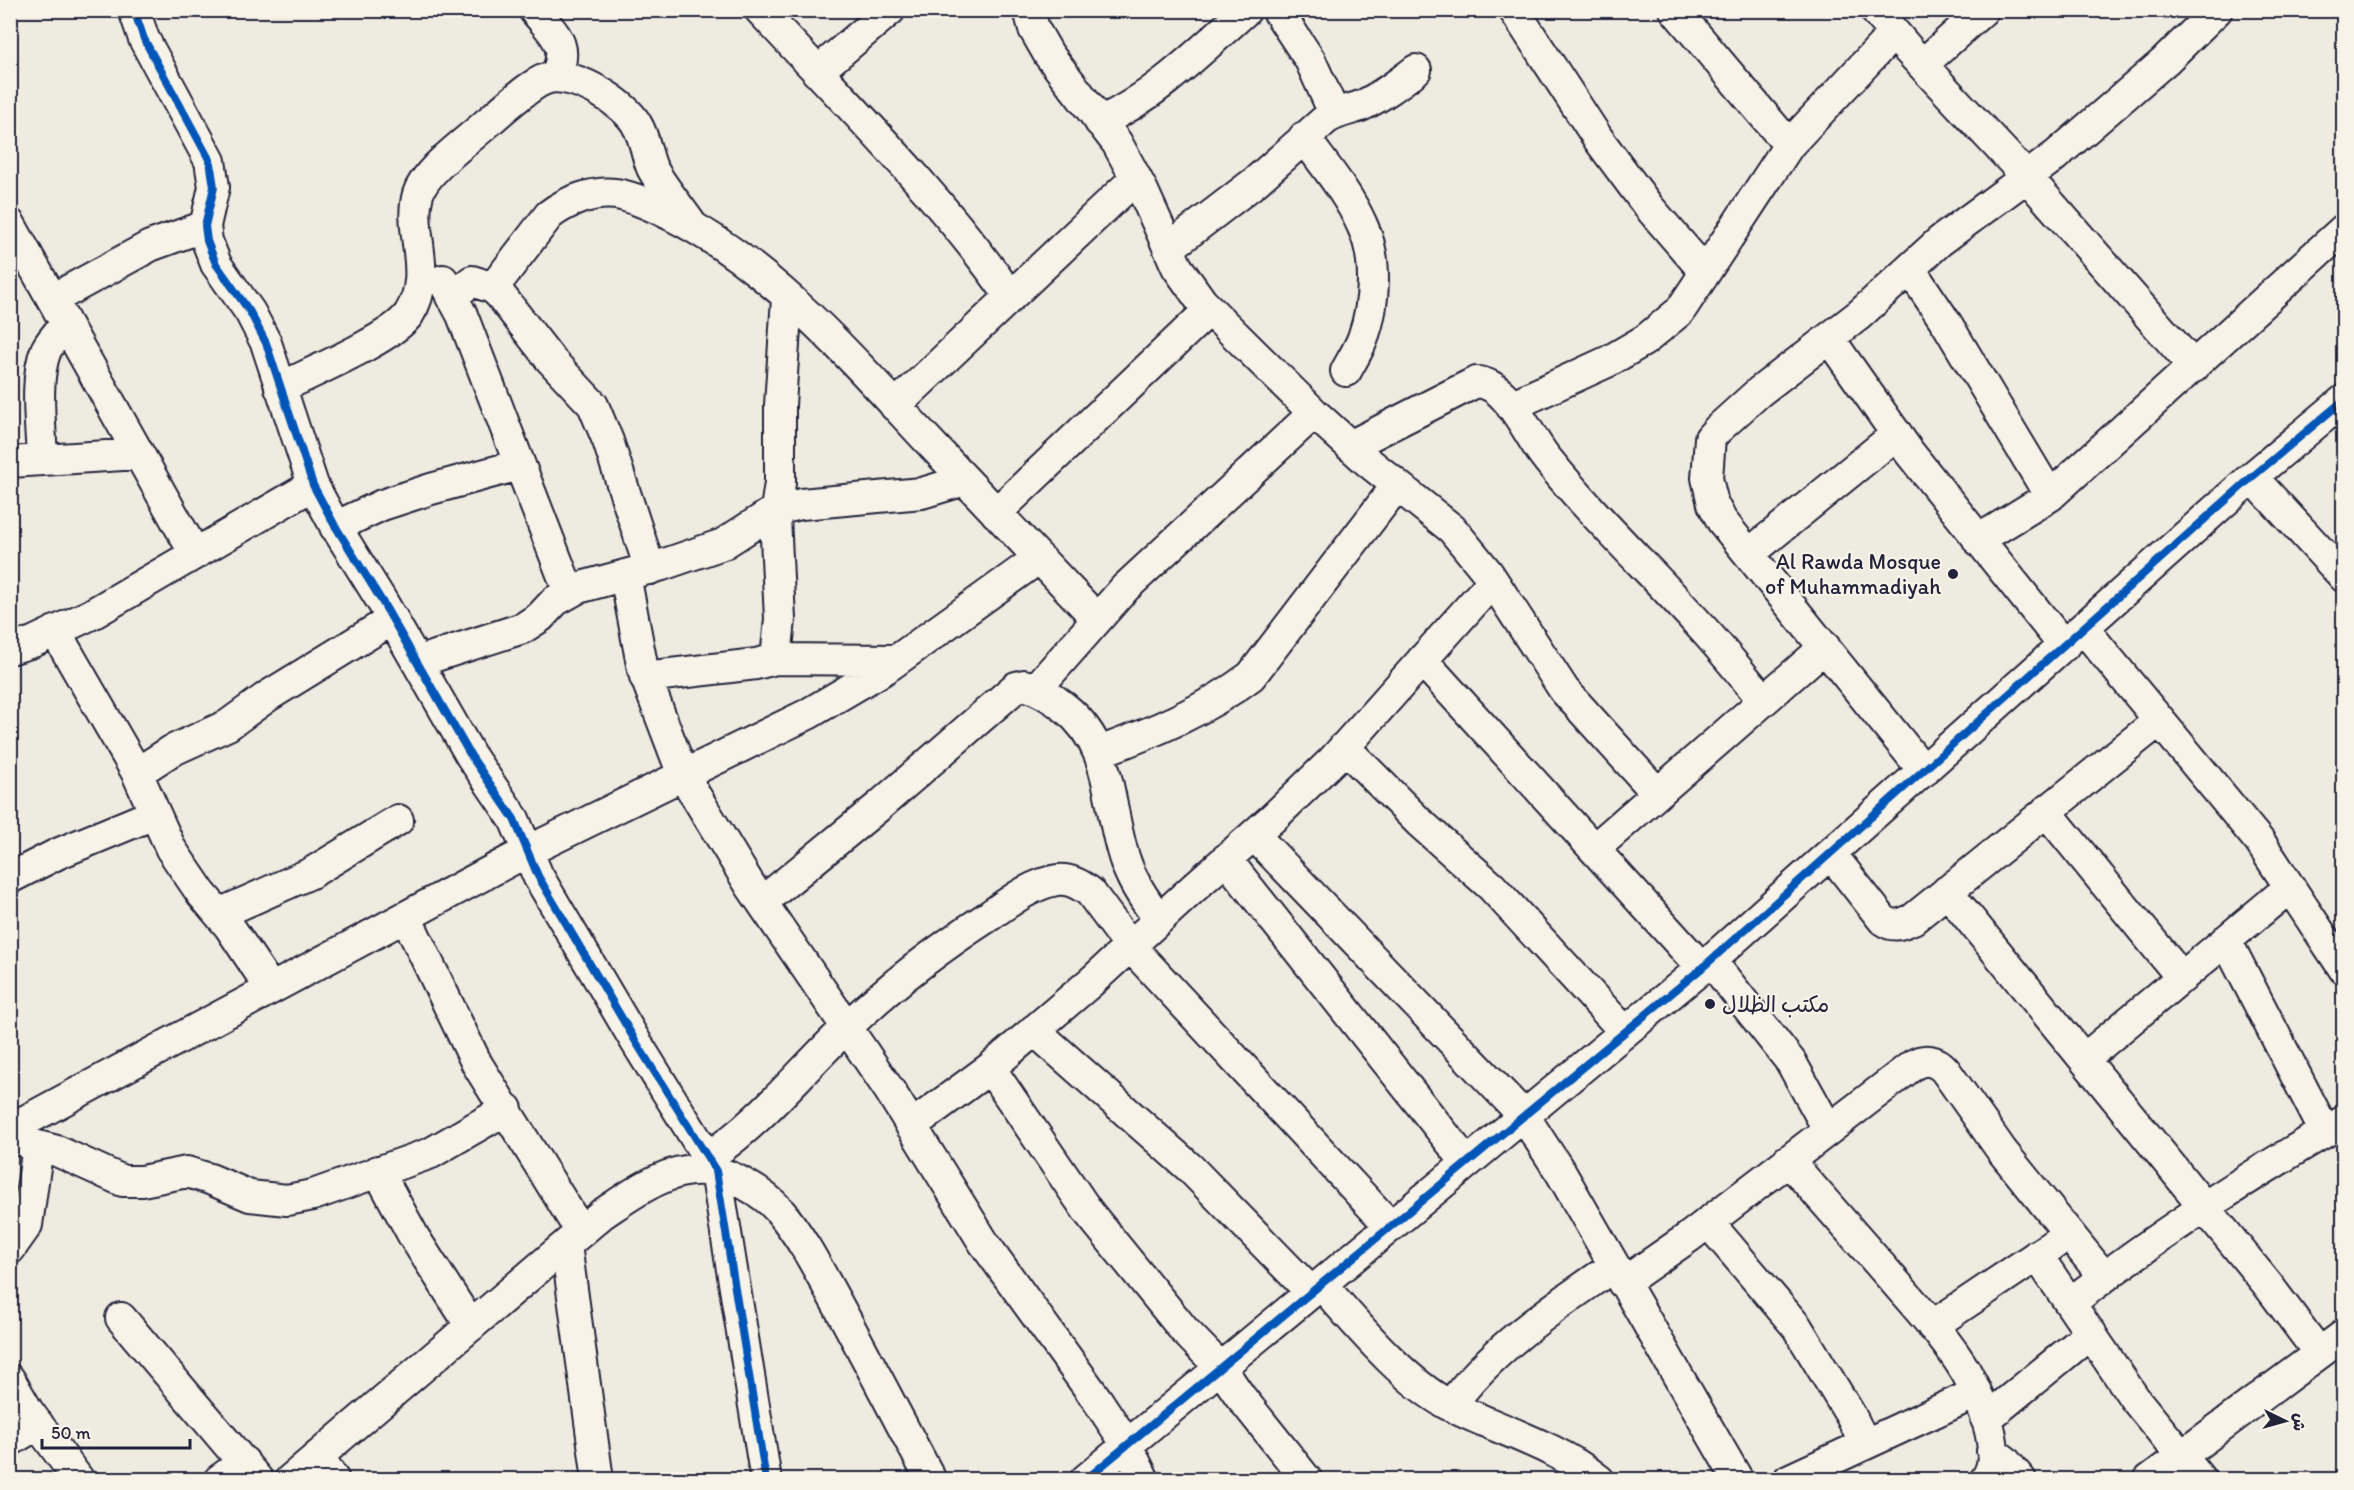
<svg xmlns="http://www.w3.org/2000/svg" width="2354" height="1490" font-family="Itim,'Playpen Sans Arabic',sans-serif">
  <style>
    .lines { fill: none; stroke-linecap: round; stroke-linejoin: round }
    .minor-casing { stroke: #22223b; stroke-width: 34 }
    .minor { stroke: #f7f3e8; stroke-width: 30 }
    .cycleway-casing { stroke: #f7f3e8; stroke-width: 11 }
    .cycleway { stroke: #0057b8; stroke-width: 8 }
    .poi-dot { fill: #22223b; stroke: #f7f3e8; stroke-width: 2 }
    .labels { text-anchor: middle; stroke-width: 4.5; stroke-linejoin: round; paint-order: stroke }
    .poi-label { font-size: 22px; fill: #22223b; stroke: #f7f3e8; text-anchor: end }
  </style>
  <rect width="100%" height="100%" fill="#eeebe1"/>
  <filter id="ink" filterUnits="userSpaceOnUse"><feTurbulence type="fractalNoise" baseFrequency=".0167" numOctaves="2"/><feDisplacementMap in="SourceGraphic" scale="12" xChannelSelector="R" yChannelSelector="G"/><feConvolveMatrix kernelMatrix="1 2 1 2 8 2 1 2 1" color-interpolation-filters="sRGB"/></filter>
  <g filter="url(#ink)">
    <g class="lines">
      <defs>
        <path id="minor" d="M134 10 144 39 210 161 214 187 205 226 207 241 216 264 250 312 266 343 313 485 334 524 383 603 471 756 514 819 538 876 636 1042 716 1171 766 1480
          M534 10C554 34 571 45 555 77
          M760 10C846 103 937 192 1010 296
          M1029 10 1034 29 1049 55 1117 143 1143 191 1177 267 1202 302 1314 413 1367 461 1452 529 1488 573 1564 690 1657 793
          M1277 10 1310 60 1334 113
          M1514 10 1599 140 1648 206 1705 272
          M1875 10 1922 65 1983 10
          M817 72 890 10
          M1100 122C1156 96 1200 51 1246 10
          M1304 137C1324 165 1348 193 1362 225 1378 258 1375 304 1363 338 1359 349 1352 360 1346 371
          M1789 145 1893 34 2027 177 2194 367
          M10 224 195 554
          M1169 248 1255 182 1326 119C1338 111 1351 110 1363 105 1382 96 1399 83 1416 70
          M1910 269 1947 324 2050 496
          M443 280 462 315 569 592
          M493 288 549 215C567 201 593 191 616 194 635 197 654 207 671 215 776 268 856 364 935 448 989 505 1043 562 1097 619
          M451 297 472 281 493 288 501 296 550 359 593 405 608 441 650 569
          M53 299 150 246 205 226
          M1829 338 1909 452 2064 646
          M280 388C310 373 393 338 409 314 435 273 407 231 418 194 426 169 468 141 487 123 500 112 533 81 549 78 574 72 626 103 637 125 645 138 646 154 652 168 662 187 679 206 691 224
          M895 406 1136 178
          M1511 406 1609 361 1645 340 1680 311 1789 145 1675 10
          M1350 446 1476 382C1508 382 1528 437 1547 459 1596 520 1653 573 1704 630 1725 653 1744 677 1763 700
          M42 459C41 427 34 380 46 350 51 340 59 332 66 324
          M10 462 139 454
          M2252 477 2344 577
          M996 513 1209 310
          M335 527 382 505 431 489 519 465
          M1978 540 2050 496 2344 229
          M1750 553 1897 434
          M625 575 643 670 683 775 750 885 890 1091 984 1243 1098 1401 1127 1445 1144 1480
          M2084 629 2260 842 2344 969
          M55 631 137 773 171 849 201 893 229 926 271 989
          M10 649 33 642 92 614 313 485
          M776 659 780 619 775 517 780 483V405L787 298
          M1422 660 1702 968
          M417 662 523 628 540 617 555 601 578 588 662 565 723 544 776 510 801 504 922 493 965 480
          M645 677 756 664 776 659 897 660
          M1036 689 1125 588 1314 413
          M1344 747 1419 822 1492 887 1625 1032
          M1099 752C1152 733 1206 710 1251 676L1397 485
          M1924 771 1722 521 1713 504 1707 478 1710 438 1718 429 1759 392 1859 315 1940 241 2055 156 2165 61 2217 10
          M137 773 171 751 228 725 268 696 393 619
          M2046 811 2182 978
          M1254 835 1524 1116 1561 1173 1738 1480
          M1594 849 1825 647
          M1831 854 1883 920C1894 928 1902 924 1913 919L2160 720
          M1226 859 1467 1163
          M10 878 57 854 154 814
          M1947 891 2268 1285 2319 1353
          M762 902 878 807 1016 687 1024 685C1038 689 1053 698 1064 707 1115 747 1106 805 1125 860 1132 882 1145 901 1159 919
          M219 914 311 873 398 820
          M406 917 477 1064 581 1232
          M2226 940 2325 1132
          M1711 961 1791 1062 1828 1129
          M1034 1030 1190 1168 1311 1292
          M2084 1059 2290 887
          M990 1068 1089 1213 1184 1330 1220 1367 1240 1396 1307 1480
          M911 1126 990 1068 1091 982 1198 884 1274 817 1332 761 1493 581
          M10 1129 528 851 808 714 886 668 1039 558
          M10 1136 30 1144 57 1151 123 1181H142L187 1172 210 1179 250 1196 287 1200 313 1195 431 1153 507 1109
          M708 1157C760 1123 800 1072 845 1029 888 987 938 949 989 916 1009 902 1032 884 1057 880 1069 878 1081 885 1090 892L1130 946 1390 1226
          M1788 1160C1824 1201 1860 1242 1896 1283 1920 1311 1947 1340 1966 1372 1980 1397 2006 1454 1985 1480
          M378 1171 414 1237 471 1326
          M1708 1222 1797 1327 1851 1416 1865 1444
          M566 1245 598 1480
          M10 1249 27 1225 38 1146
          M2037 1255 2135 1399 2201 1480
          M1623 1283 1689 1237 1913 1065C1925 1058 1936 1060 1945 1070L2002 1151 2104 1277
          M1321 1284C1356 1323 1401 1379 1447 1404 1497 1430 1554 1444 1599 1480
          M2070 1303C2157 1236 2248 1176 2344 1121
          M121 1318 258 1480
          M1932 1326 2054 1244
          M10 1380 28 1411 79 1480
          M1451 1405C1493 1347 1555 1307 1614 1266
          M1986 1419 2091 1333
          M10 1441 38 1424
          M1992 1451 2005 1461 2021 1480
          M318 1456 334 1480
          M219 1480 244 1462
          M290 1480 602 1214C631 1195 667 1167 704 1170 727 1171 764 1193 779 1210 804 1240 820 1273 839 1307 870 1364 900 1422 931 1480
          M1085 1480 1702 968 2252 477 2344 400
          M1788 1480 1976 1393
          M2149 1480 2344 1335"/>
      </defs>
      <use href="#minor" class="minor-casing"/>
      <use href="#minor" class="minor"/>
      <defs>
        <path id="cycleway" d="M134 10 144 39 210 161 214 187 205 226 207 241 216 264 250 312 266 343 313 485 334 524 383 603 471 756 514 819 538 876 636 1042 716 1171 766 1480
          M1085 1480 1702 968 2252 477 2344 400"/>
      </defs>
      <use href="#cycleway" class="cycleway-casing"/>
      <use href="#cycleway" class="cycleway"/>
    </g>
  </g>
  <g class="poi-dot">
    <circle cx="1953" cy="574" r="6"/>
    <circle cx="1710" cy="1004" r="6"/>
  </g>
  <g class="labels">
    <g class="poi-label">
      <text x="1941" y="569">Al Rawda Mosque<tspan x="1941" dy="25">of Muhammadiyah</tspan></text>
      <text x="1722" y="1012" text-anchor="start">مكتب الظلال</text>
    </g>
  </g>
  <rect width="2354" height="1490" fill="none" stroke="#f7f3e8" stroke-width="36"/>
  <rect x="18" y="18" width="2318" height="1454" fill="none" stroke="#22223b" stroke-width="2" filter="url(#ink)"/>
  <g transform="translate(2285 1421) rotate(95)" stroke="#f7f3e8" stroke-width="4.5" paint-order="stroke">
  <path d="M0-4.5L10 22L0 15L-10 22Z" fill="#22223b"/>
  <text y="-9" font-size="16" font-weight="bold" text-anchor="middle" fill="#22223b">ش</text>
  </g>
  <path d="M42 1439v9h148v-9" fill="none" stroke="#22223b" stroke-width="3"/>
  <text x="51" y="1439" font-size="18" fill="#22223b" stroke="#f7f3e8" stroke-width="4.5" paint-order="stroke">50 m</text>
</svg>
